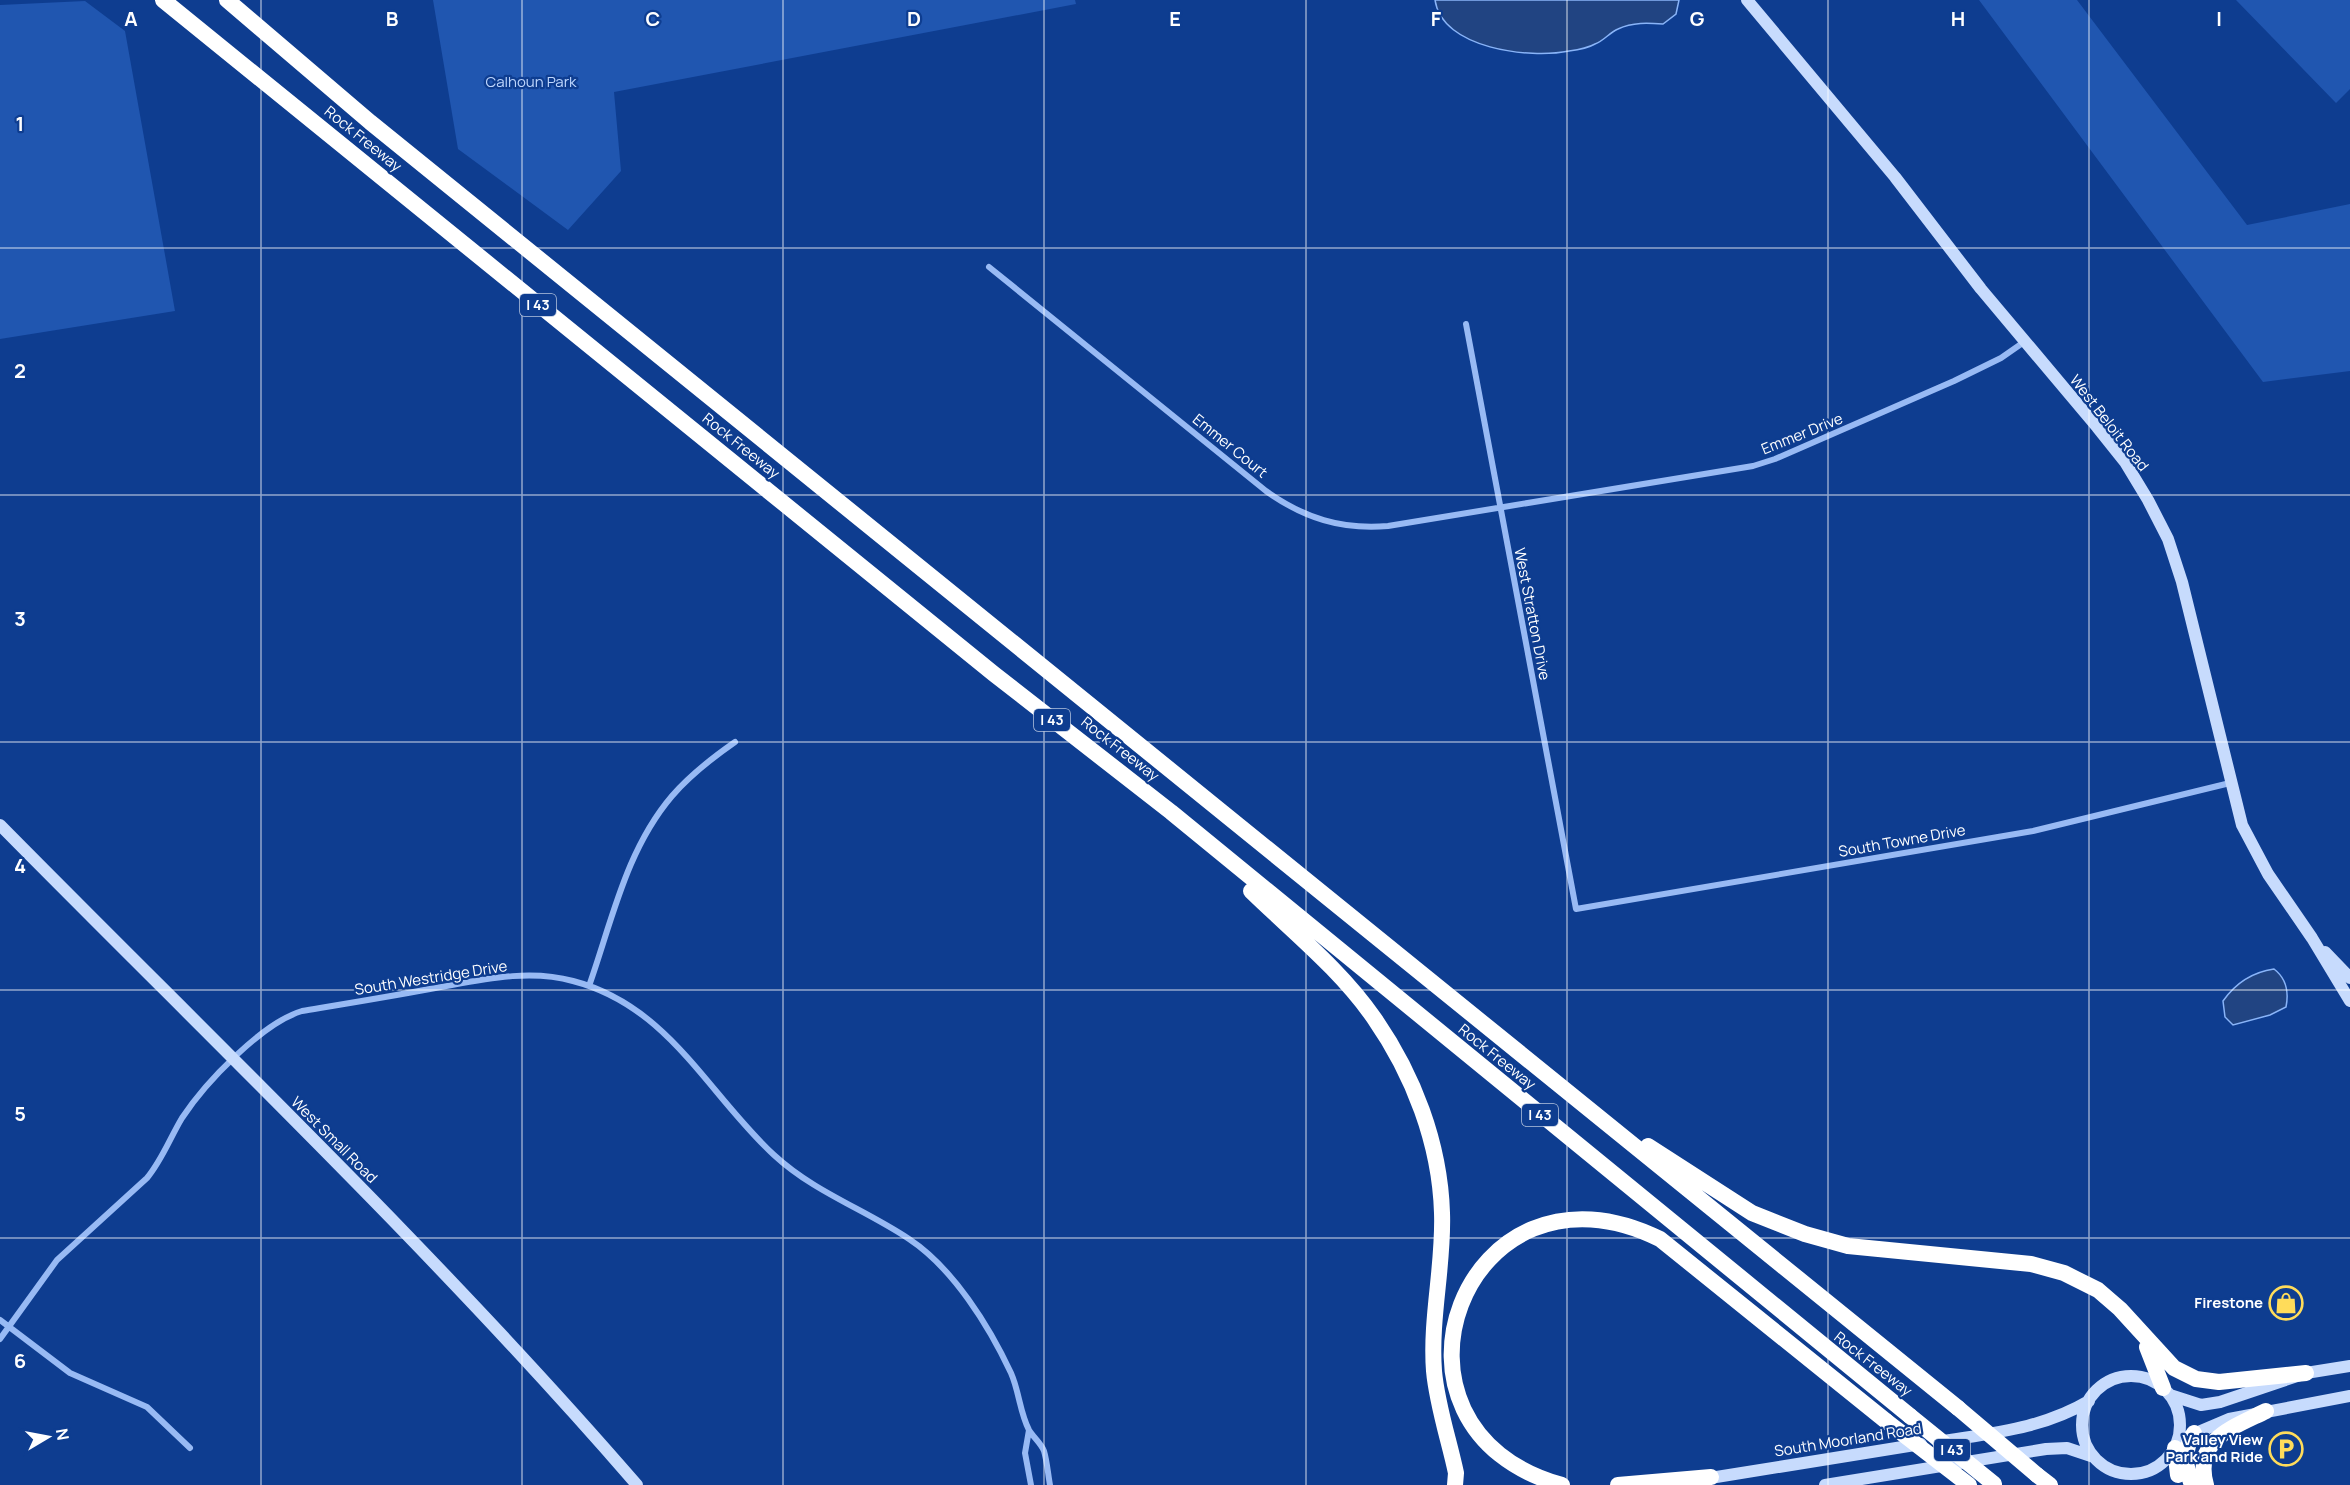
<svg xmlns="http://www.w3.org/2000/svg" width="2350" height="1485" font-family="Manrope,sans-serif">
  <style>
    .green { fill: #2056b0 }
    .water { fill: #214482; stroke: #89b4f8; stroke-width: 1.5 }
    .lines { fill: none; stroke-linecap: round; stroke-linejoin: round }
    .street { stroke: #98baf4; stroke-width: 6 }
    .secondary { stroke: #c7dbfd; stroke-width: 12 }
    .highway { stroke: #fff; stroke-width: 16 }
    .highway-bridge { stroke: #fff; stroke-width: 16 }
    .grid { fill: none; stroke: #fff; stroke-width: 1.5; stroke-opacity: 0.55 }
    .labels { text-anchor: middle; stroke-width: 4.5; stroke-linejoin: round; paint-order: stroke }
    .shield { fill: #0e3d90; stroke: #b7c5de; stroke-width: 1.5 }
    .shield-label { font-size: 14px; font-weight: bold; fill: #fff }
    .park-label { font-size: 15px; fill: #bfd7fe; stroke: #0e3d90 }
    .street-label { font-size: 15px; fill: #fff; stroke: #0e3d90 }
    .poi-label { font-size: 15px; font-weight: bold; fill: #fff; stroke: #0e3d90; text-anchor: end }
    .grid-label { font-size: 20px; text-anchor: middle; font-weight: bold; fill: #fff; stroke: #0e3d90; stroke-width: 4.5; stroke-linejoin: round; paint-order: stroke }
  </style>
  <rect width="100%" height="100%" fill="#0e3d90"/>
  <path class="green" d="M433 0H1075L1076 4 614 92 621 171 568 230 458 149Z
    M1979 0H2077L2247 225 2350 204V371L2263 382Z
    M2236 0H2350V89L2336 103Z
    M85 1 125 31 175 311 0 339V5Z"/>
  <path class="water" d="M1435 0H1679L1676 14 1663 24C1648 23 1633 22 1618 29 1610 32 1604 41 1595 44 1588 48 1577 50 1569 51 1530 59 1442 49 1435 0Z
    M2274 969C2287 979 2289 992 2286 1007L2270 1015 2233 1025 2225 1017 2223 1001C2235 984 2253 972 2274 969Z"/>
  <g class="lines">
    <path class="street" d="M989 267 1266 491C1304 518 1341 530 1388 526L1753 466 1775 459 1954 381 2001 358 2024 342
      M1466 324 1576 909 2033 831 2230 783
      M589 986C612 921 626 850 672 796 690 775 712 758 735 742
      M0 1320 70 1373 147 1407 190 1448
      M0 1339 57 1260 147 1178C162 1160 170 1138 182 1118 205 1083 262 1023 302 1011 344 1004 387 997 430 989 477 981 526 968 573 981 669 1006 707 1093 774 1155 814 1192 864 1209 909 1239 953 1268 989 1326 1011 1373 1019 1391 1020 1413 1029 1430 1033 1437 1041 1443 1044 1451 1047 1461 1048 1474 1050 1485
      M1029 1430 1025 1453 1031 1485"/>
    <path class="secondary" d="M1747 0 1895 177 1981 289 2097 427 2125 462 2148 500 2168 539 2182 582 2242 825 2268 874 2312 938 2350 1001
      M0 825C215 1043 437 1254 637 1485
      M2325 952 2350 978
      M2082 1425a49 49 0 1 1 98 0a49 49 0 1 1-98 0Z
      M2170 1395 2201 1405 2220 1402 2306 1373 2350 1366
      M2189 1436 2229 1419 2350 1396
      M1938 1442C1991 1433 2042 1429 2089 1401
      M1704 1479 1921 1444
      M1825 1485 2046 1449 2067 1448 2094 1457"/>
    <path class="highway" d="M163 0 994 674 1171 812 1910 1416
      M227 0 370 122 1958 1408
      M1251 891C1292 931 1341 970 1374 1018 1413 1074 1440 1143 1442 1213 1444 1265 1430 1318 1434 1371 1437 1405 1449 1440 1456 1473L1455 1485
      M1648 1146 1752 1213 1805 1234 1848 1246 2031 1264 2064 1273 2098 1290 2120 1309 2174 1368 2196 1379 2219 1382 2306 1373
      M2147 1347 2163 1388
      M2175 1448 2178 1475
      M2037 1475 2050 1485
      M1562 1485C1358 1429 1464 1142 1660 1239L1886 1421
      M1618 1485 1711 1477
      M2192 1485C2185 1467 2183 1450 2194 1433
      M2206 1485C2193 1440 2232 1428 2266 1411"/>
    <path class="highway-bridge" d="M1958 1408 2037 1475
      M1910 1416 1994 1484
      M1886 1421 1969 1485"/>
  </g>
  <path class="grid" d="M261 0V1485M522 0V1485M783 0V1485M1044 0V1485M1306 0V1485M1567 0V1485M1828 0V1485M2089 0V1485M0 248H2350M0 495H2350M0 742H2350M0 990H2350M0 1238H2350"/>
  <defs>
    <symbol id="shop-ring" viewBox="-11 -11 22 22"><circle r="9.5" fill="#0e3d90" stroke="#ffdc5a" stroke-width="1.5"/><path d="M-5-2.5h2.3a2.7 3.5 0 0 1 5.4 0H5L5.5 6h-11ZM-1.5-2.5h3a1.5 2.3 0 0 0-3 0Z" fill="#ffdc5a"/></symbol>
    <symbol id="parking-ring" viewBox="-11 -11 22 22"><circle r="9.5" fill="#0e3d90" stroke="#ffdc5a" stroke-width="1.5"/><path d="M-3.5-5.5H1a3.5 3.5 0 0 1 0 7H-1V5.5H-3.5ZM-1-3.4V-.6H.8a1.4 1.4 0 0 0 0-2.8Z" fill="#ffdc5a"/></symbol>
  </defs>
  <g fill-rule="evenodd">
    <use href="#shop-ring" x="2267" y="1284" width="38" height="38"/>
    <use href="#parking-ring" x="2267" y="1430" width="38" height="38"/>
  </g>
  <g class="labels">
    <g class="shield">
      <rect x="520" y="294" width="36" height="22" rx="4.5"/>
      <rect x="1034" y="709" width="36" height="22" rx="4.5"/>
      <rect x="1522" y="1104" width="36" height="22" rx="4.5"/>
      <rect x="1934" y="1439" width="36" height="22" rx="4.5"/>
    </g>
    <g class="shield-label">
      <text x="538" y="310">I 43</text>
      <text x="1052" y="725">I 43</text>
      <text x="1540" y="1120">I 43</text>
      <text x="1952" y="1455">I 43</text>
    </g>
    <g class="park-label">
      <text x="531" y="87">Calhoun Park</text>
    </g>
    <g class="street-label">
      <text transform="translate(363 139) rotate(39)" y="5">Rock Freeway</text>
      <text transform="translate(2109 423) rotate(52)" y="5">West Beloit Road</text>
      <text transform="translate(1802 434) rotate(-22)" y="5">Emmer Drive</text>
      <text transform="translate(741 446) rotate(39)" y="5">Rock Freeway</text>
      <text transform="translate(1230 446) rotate(39)" y="5">Emmer Court</text>
      <text transform="translate(1532 614) rotate(79)" y="5">West Stratton Drive</text>
      <text transform="translate(1120 749) rotate(38)" y="5">Rock Freeway</text>
      <text transform="translate(1902 841) rotate(-10)" y="5">South Towne Drive</text>
      <text transform="translate(431 978) rotate(-9)" y="5">South Westridge Drive</text>
      <text transform="translate(1497 1057) rotate(39)" y="5">Rock Freeway</text>
      <text transform="translate(334 1140) rotate(45)" y="5">West Small Road</text>
      <text transform="translate(1873 1364) rotate(38)" y="5">Rock Freeway</text>
      <text transform="translate(1848 1440) rotate(-9)" y="5">South Moorland Road</text>
    </g>
    <g class="poi-label">
      <text x="2263" y="1308">Firestone</text>
      <text x="2263" y="1445">Valley View<tspan x="2263" dy="17">Park and Ride</tspan></text>
    </g>
  </g>
  <g class="grid-label">
    <text x="131" y="26">A</text>
    <text x="392" y="26">B</text>
    <text x="653" y="26">C</text>
    <text x="914" y="26">D</text>
    <text x="1175" y="26">E</text>
    <text x="1436" y="26">F</text>
    <text x="1697" y="26">G</text>
    <text x="1958" y="26">H</text>
    <text x="2219" y="26">I</text>
    <text x="20" y="131">1</text>
    <text x="20" y="378">2</text>
    <text x="20" y="626">3</text>
    <text x="20" y="873">4</text>
    <text x="20" y="1121">5</text>
    <text x="20" y="1368">6</text>
  </g>
  <g transform="translate(48 1437) rotate(80)" stroke="#0e3d90" stroke-width="4.5" paint-order="stroke">
  <path d="M0-4.5L10 22L0 15L-10 22Z" fill="#ffffff"/>
  <text y="-9" font-size="16" font-weight="bold" text-anchor="middle" fill="#ffffff">N</text>
  </g>
</svg>
